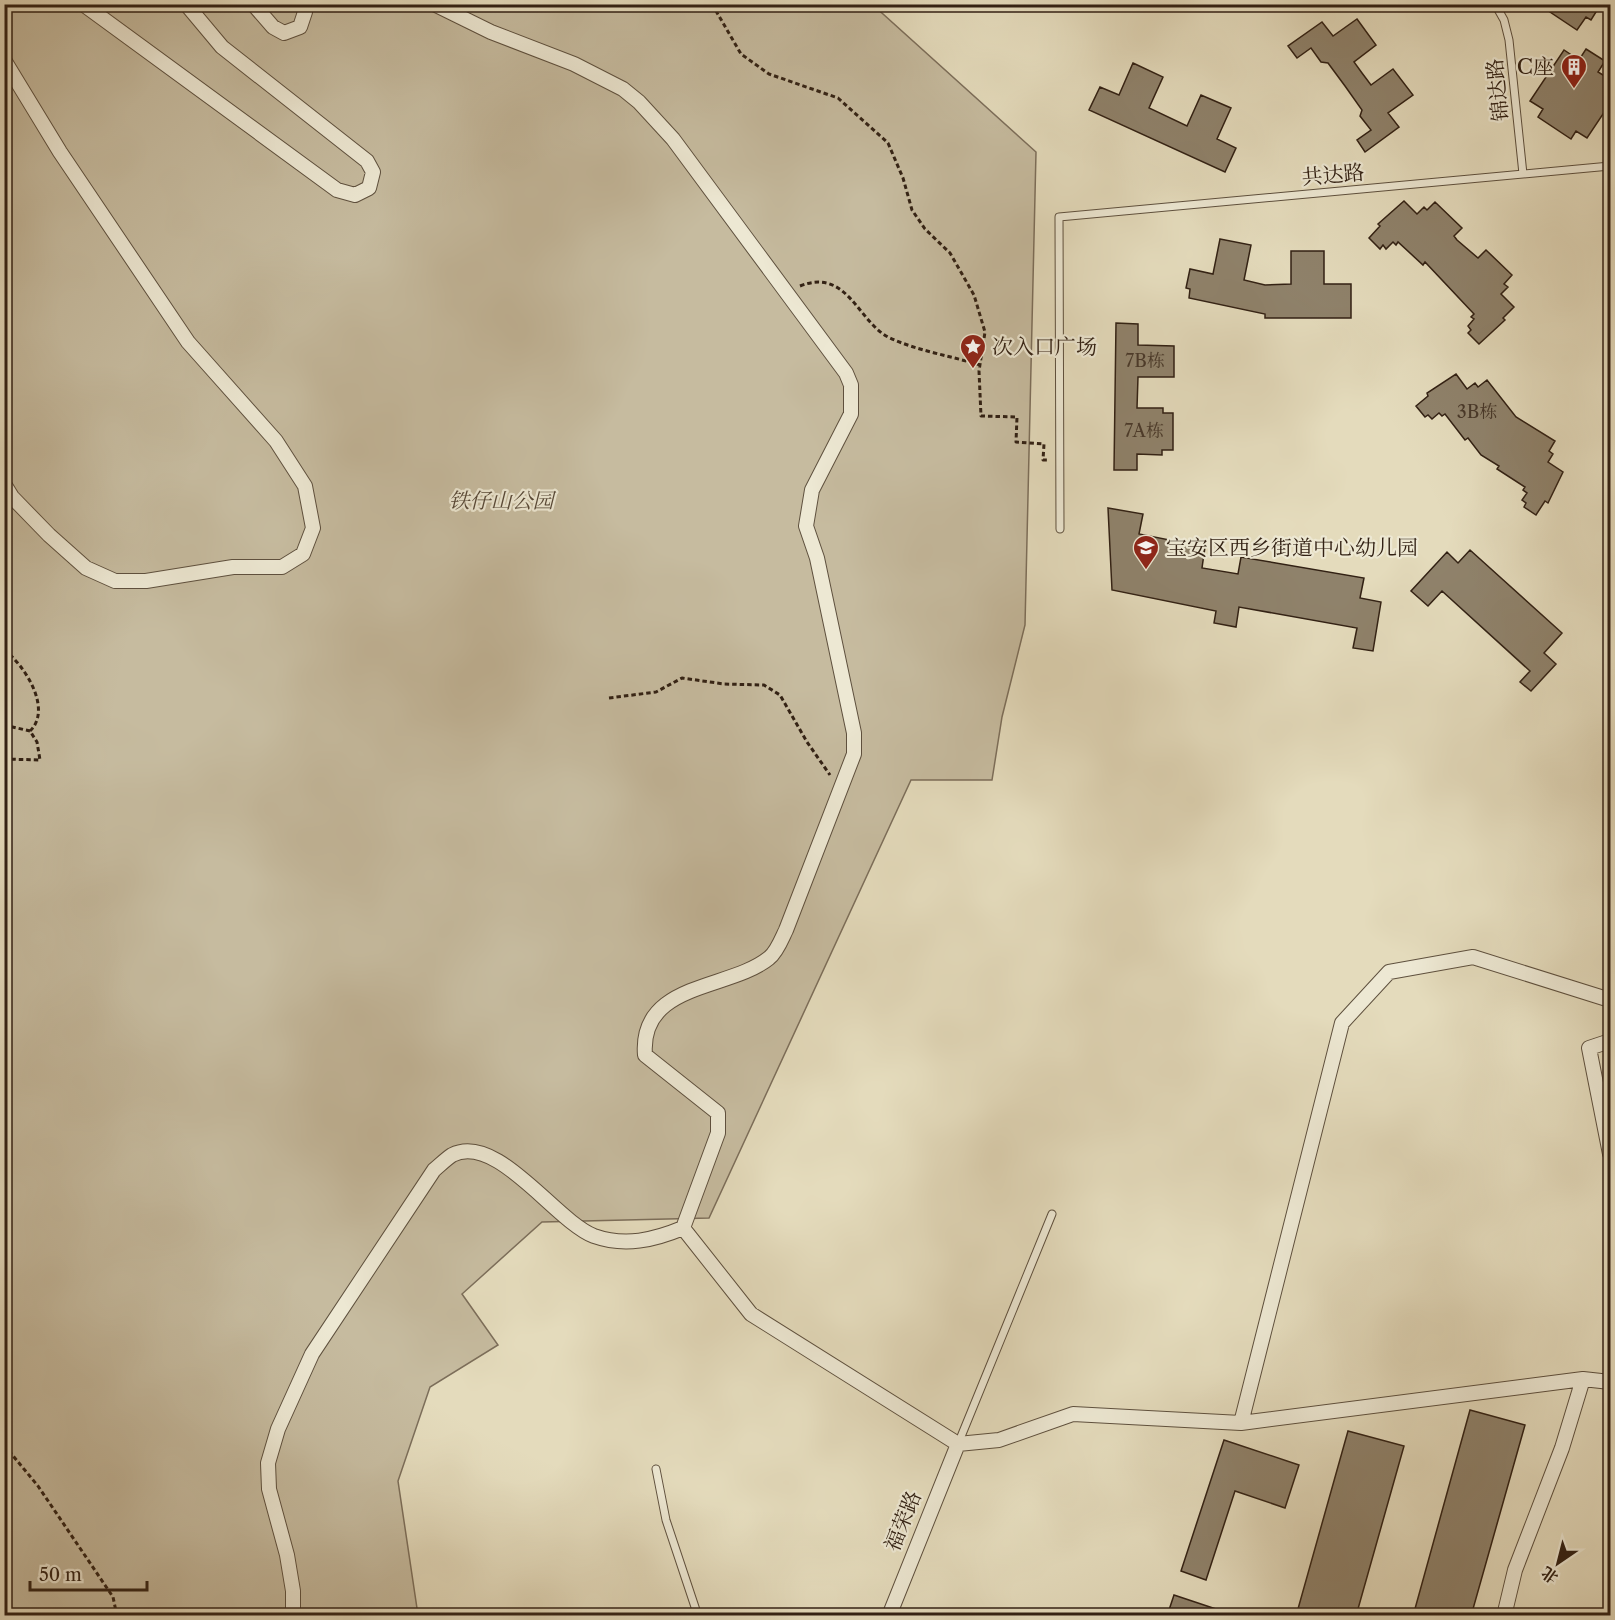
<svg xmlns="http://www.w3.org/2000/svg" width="1615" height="1620" font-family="'Libre Caslon Text','Noto Serif SC',serif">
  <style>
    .green { fill: #c6bb9f; stroke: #7c6e5a; stroke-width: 1.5 }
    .building { fill: #8f826b; stroke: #322114; stroke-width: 1.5 }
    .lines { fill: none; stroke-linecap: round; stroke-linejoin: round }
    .lane-casing { stroke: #5e503e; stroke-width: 9 }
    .street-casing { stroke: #5e503e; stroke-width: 16 }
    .path { stroke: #322114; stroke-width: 3; stroke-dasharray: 4.5 3; stroke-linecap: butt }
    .lane { stroke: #ede8d3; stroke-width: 7 }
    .street { stroke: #ede8d3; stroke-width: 14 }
    .labels { text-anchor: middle; stroke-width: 4.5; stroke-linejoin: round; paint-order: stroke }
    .number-label { font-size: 18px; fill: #49392a }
    .poi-label { font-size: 21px; fill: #322114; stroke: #ede8d3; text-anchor: start }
    .street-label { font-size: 21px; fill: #322114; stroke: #ede8d3 }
    .park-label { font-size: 21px; font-style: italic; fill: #574837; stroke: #ede8d3 }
  </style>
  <rect width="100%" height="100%" fill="#e4dbbc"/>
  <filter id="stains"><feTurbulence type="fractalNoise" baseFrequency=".00333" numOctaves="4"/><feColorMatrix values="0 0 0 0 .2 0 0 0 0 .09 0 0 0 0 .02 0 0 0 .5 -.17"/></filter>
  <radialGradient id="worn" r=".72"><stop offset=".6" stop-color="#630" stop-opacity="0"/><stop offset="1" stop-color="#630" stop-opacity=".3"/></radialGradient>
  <path class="green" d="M5 5H873L1036 152 1025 625 1002 717 992 780H911L709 1218 542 1222 462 1294 498 1345 430 1387 398 1481 418 1615 5 1616Z"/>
  <path class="building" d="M1538 4H1601L1591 20 1586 17 1577 30Z
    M1357 19 1376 45 1354 62 1362 73 1371 85 1393 69 1413 95 1388 113 1399 127 1365 152 1357 140 1371 130 1360 116 1362 110 1345 86 1328 63 1321 62 1311 48 1297 58 1288 46 1322 22 1333 36Z
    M1586 49 1605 61 1598 72 1611 80V102L1587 138 1576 131 1571 139 1538 117 1543 109 1530 101 1564 50 1579 60Z
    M1133 63 1163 77 1149 108 1187 126 1201 95 1231 108 1217 139 1236 148 1225 172 1089 110 1100 87 1119 95Z
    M1404 201 1417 214 1424 207 1427 210 1435 202 1462 228 1454 236 1457 240 1478 258 1486 250 1512 275 1504 284 1508 287 1501 294 1514 307 1503 318 1505 320 1479 344 1468 333 1471 330 1468 326 1474 319 1471 317 1474 314 1425 262 1423 265 1398 242 1396 245 1393 242 1386 249 1383 245 1380 249 1369 238 1380 226 1378 224Z
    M1220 239 1251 245 1244 280 1265 285 1291 284V251H1324V284H1351V318H1265V314L1189 298 1190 289 1186 288 1190 269 1213 274Z
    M1116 323 1138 324V345L1174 346V377H1138L1137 408H1163V413H1173V450H1162V455L1137 454V470H1114Z
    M1456 374 1467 389 1475 383 1478 387 1487 380 1516 417 1555 441 1549 451 1553 454 1548 462 1563 472 1548 503 1545 501 1536 515 1524 507 1526 503 1522 500 1527 493 1523 490 1525 487 1497 469 1499 466 1481 455 1468 438 1465 440 1445 414 1442 416 1439 413 1432 419 1428 415 1425 417 1416 406 1428 396 1427 393Z
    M1108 508 1143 514 1139 534 1205 547 1202 568 1238 574 1241 557 1364 578 1360 598 1381 602 1373 651 1353 648 1357 628 1239 607 1236 627 1214 623 1216 611 1112 590Z
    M1470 550 1562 633 1544 653 1556 664 1531 691 1520 682 1530 671 1442 591 1428 606 1411 591 1447 552 1458 563Z
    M1470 1410 1525 1425 1471 1616H1413Z
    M1348 1431 1404 1446 1356 1616H1296Z
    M1224 1440 1299 1465 1285 1508 1235 1491 1206 1580 1181 1571Z
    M1174 1595 1228 1613 1227 1616H1167Z"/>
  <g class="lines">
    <defs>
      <path id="lane" d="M1495 4 1504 20 1509 40 1523 174
        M1060 529 1059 217 1610 166
        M958 1444 1052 1214
        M656 1469 666 1520 698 1616"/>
      <path id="street" d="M83 4 337 190 355 195 369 188 373 172 367 161 222 47 186 4
        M253 4 273 27 284 33 300 27 305 12 301 4
        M4 60 60 152 188 342 276 441 305 486 313 528 303 554 282 567H233L146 581H115L86 568 49 535 12 497 4 484
        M1610 1041 1589 1048 1610 1154
        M683 1228 751 1314 958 1444 999 1440 1073 1414 1241 1423 1583 1379 1610 1382
        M1241 1423 1342 1023 1389 972 1473 957 1610 1000
        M4 1615 5 1616
        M293 1616V1591L287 1555 269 1489 268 1463 278 1429 312 1354 434 1170C440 1165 446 1159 452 1155 497 1132 555 1221 594 1236 625 1247 654 1240 683 1228L718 1133V1113L645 1055C639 982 730 990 769 958 777 952 782 938 786 930L854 754V733L817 558 806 526 812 490 851 414V385L846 373 673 139 639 102 623 89 574 64 491 32 434 4
        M889 1616 958 1444
        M1504 1616 1515 1570 1562 1448 1583 1379"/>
    </defs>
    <use href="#lane" class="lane-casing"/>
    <use href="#street" class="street-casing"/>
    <path class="path" d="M712 4 741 54 769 74 838 98 888 143 903 178 912 210 925 229 950 253 974 295 985 332 979 371 981 416 1017 417 1016 442 1044 444 1043 460H1049
      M800 286C848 267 858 323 890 338 918 351 951 356 980 365
      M4 650C24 664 53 709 30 731L37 742 40 760 4 759
      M609 698 656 692 682 678 724 684 764 685 780 695 807 742 830 775
      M4 725 30 731
      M4 787V803
      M4 1445 38 1486 113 1597 117 1616"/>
    <use href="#lane" class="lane"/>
    <use href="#street" class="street"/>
  </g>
  <defs>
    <symbol id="building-pin" viewBox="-11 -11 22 30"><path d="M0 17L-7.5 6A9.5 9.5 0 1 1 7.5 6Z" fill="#8f2418" stroke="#ede8d3"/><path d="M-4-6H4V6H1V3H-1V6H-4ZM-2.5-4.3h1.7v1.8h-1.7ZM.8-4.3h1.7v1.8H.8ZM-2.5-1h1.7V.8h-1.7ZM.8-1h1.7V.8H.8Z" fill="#fff"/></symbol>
    <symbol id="sight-pin" viewBox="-11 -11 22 30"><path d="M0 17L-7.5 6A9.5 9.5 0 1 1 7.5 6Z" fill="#8f2418" stroke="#ede8d3"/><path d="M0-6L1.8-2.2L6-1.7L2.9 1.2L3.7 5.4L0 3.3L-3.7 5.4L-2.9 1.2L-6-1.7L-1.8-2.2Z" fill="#fff"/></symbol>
    <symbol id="school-pin" viewBox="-11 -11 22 30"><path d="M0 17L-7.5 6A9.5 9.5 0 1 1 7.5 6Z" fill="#8f2418" stroke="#ede8d3"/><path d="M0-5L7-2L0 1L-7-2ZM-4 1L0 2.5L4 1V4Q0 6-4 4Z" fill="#fff"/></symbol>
  </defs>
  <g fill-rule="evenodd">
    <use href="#building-pin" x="1559" y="52" width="30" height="40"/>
    <use href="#sight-pin" x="958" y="332" width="30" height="40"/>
    <use href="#school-pin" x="1131" y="533" width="30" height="40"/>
  </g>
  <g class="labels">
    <g class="number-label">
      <text x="1145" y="367">7B栋</text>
      <text x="1477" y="418">3B栋</text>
      <text x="1144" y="437">7A栋</text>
    </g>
    <g class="poi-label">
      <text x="1554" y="74" text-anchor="end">C座</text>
      <text x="992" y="354">次入口广场</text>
      <text x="1166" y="555">宝安区西乡街道中心幼儿园</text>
    </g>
    <g class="street-label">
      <text transform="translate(1498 90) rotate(-96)" y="7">锦达路</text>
      <text transform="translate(1333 175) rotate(-5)" y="7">共达路</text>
      <text transform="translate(903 1521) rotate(-68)" y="7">福荣路</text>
    </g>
    <g class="park-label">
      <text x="501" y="508">铁仔山公园</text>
    </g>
  </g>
  <rect width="1615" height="1620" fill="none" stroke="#e4dbbc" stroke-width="24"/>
  <rect x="6" y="6" width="1603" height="1608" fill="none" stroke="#322114" stroke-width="3"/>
  <rect x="12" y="12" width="1591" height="1596" fill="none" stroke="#322114" stroke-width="1.5"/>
  <g transform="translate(1558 1563) rotate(215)" stroke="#ede8d3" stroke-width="4.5" paint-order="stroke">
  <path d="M0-4.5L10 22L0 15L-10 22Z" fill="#322114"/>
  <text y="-9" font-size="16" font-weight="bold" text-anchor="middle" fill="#322114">北</text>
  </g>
  <path d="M30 1581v9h117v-9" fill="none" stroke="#322114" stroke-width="3"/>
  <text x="39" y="1581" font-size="18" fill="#322114" stroke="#ede8d3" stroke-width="4.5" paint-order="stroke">50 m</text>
  <rect width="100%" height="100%" filter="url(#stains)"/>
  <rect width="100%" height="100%" fill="url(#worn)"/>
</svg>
